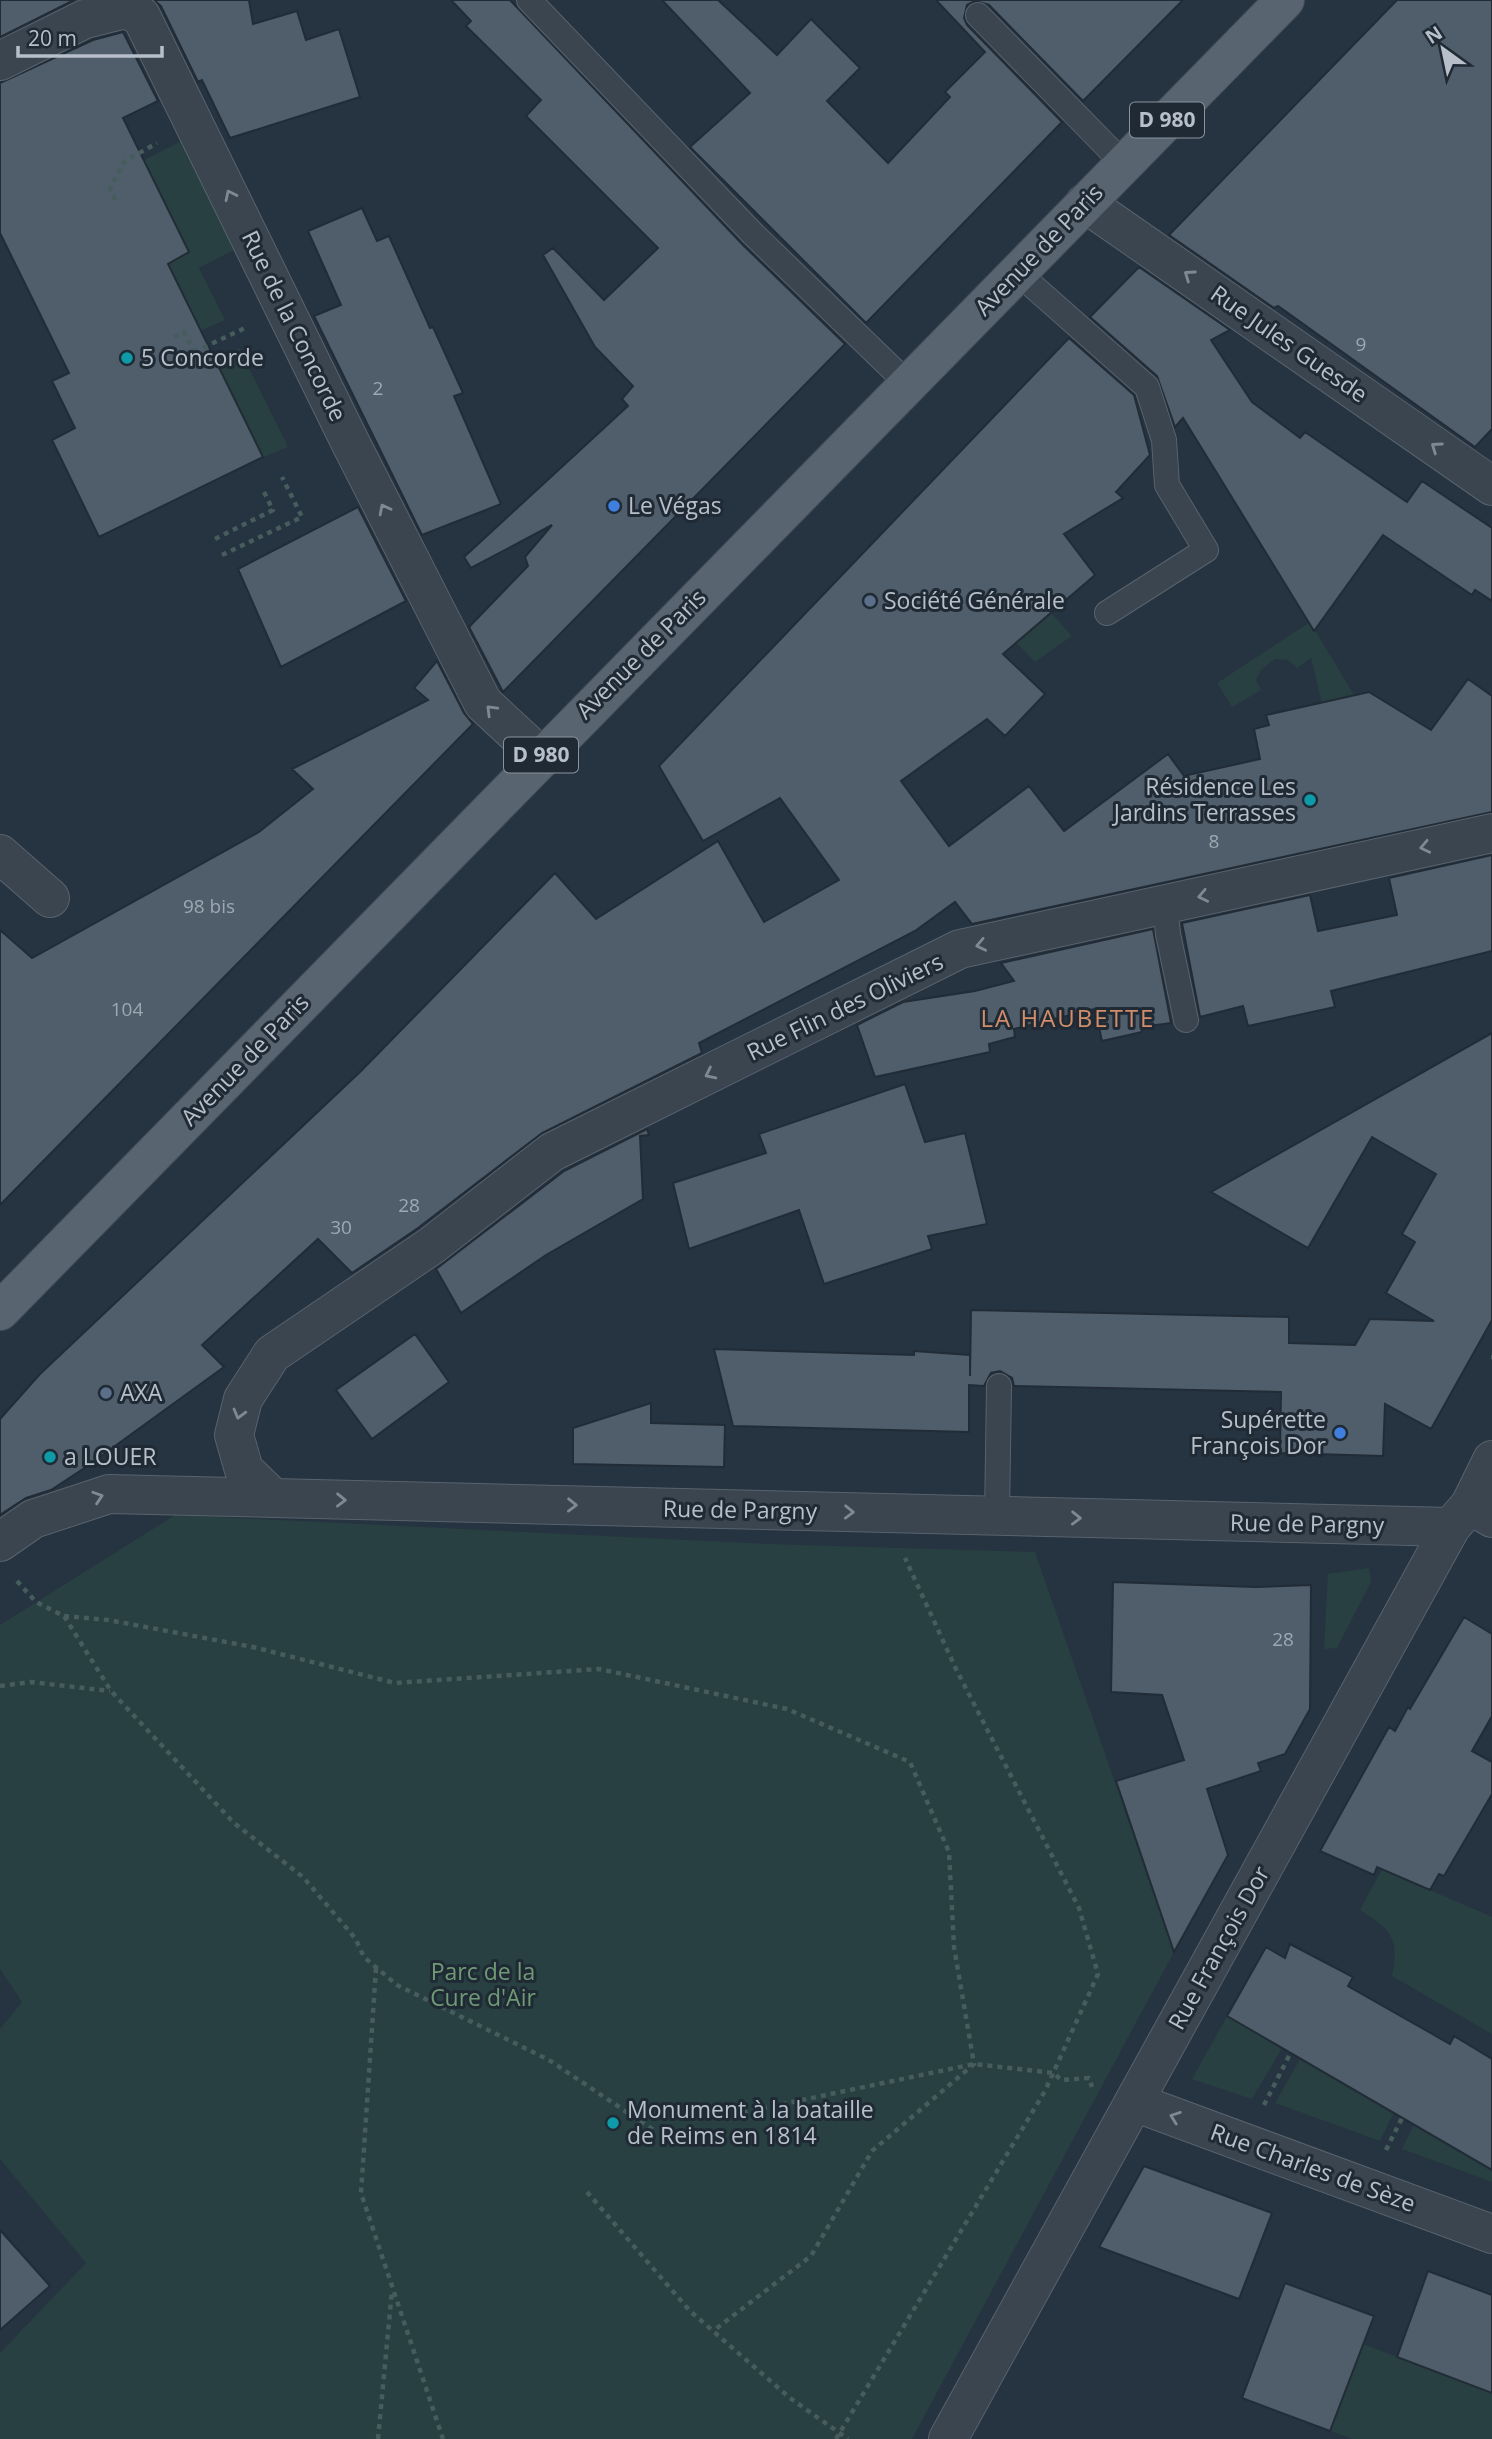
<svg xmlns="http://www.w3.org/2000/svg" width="1492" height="2439" font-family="'Open Sans',sans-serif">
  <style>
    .green { fill: #284041 }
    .building { fill: #4f5e6a; stroke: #212c37; stroke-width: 2 }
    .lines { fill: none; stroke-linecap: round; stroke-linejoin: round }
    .service-casing { stroke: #58636d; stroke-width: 26 }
    .minor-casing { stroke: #58636d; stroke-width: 40 }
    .tertiary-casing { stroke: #58636d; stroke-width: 40 }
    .primary-casing { stroke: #444e59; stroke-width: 40 }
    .path { stroke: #465c5d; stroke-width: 4.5; stroke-dasharray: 5 5; stroke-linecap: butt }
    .service { stroke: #3a4550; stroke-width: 24 }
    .minor { stroke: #3a4550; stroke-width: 38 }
    .tertiary { stroke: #3a4550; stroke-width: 38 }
    .primary { stroke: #58646f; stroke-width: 38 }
    .oneway { stroke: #7f8993 }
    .culture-dot { fill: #0f9aa8; stroke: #1f2a35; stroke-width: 2.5 }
    .shop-dot { fill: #3f7fe0; stroke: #1f2a35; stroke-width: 2.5 }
    .service-dot { fill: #5c6f8a; stroke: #1f2a35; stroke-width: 2.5 }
    .labels { text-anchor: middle; stroke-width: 6; stroke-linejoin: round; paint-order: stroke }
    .number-label { font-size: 19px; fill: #9da8b2 }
    .shield { fill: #1f2a35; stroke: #89939d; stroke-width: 2 }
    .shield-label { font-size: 21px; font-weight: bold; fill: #b7c0ca }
    .street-label { font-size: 23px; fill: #b7c0ca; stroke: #1f2a35 }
    .poi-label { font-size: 23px; fill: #b7c0ca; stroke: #1f2a35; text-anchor: start }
    .park-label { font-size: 23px; fill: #6f9a75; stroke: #1f2a35 }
    .neighbourhood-label { font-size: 24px; letter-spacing: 2px; fill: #d28d6a; stroke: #1f2a35 }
  </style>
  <rect width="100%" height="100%" fill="#263340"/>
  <path class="green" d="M183 140 236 249 199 268 225 320 200 331 168 264 189 252 154 181 131 167Z
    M239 348 288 447 263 457 214 359Z
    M1029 588 1072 636 1035 662 1003 629Z
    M1310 622 1362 708 1326 720 1311 658 1297 668 1288 660 1275 659 1261 670 1256 680 1261 690 1232 707 1217 683Z
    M175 1515 769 1544 1035 1552 1174 1952 912 2439H0V2353L86 2263 0 2159V2029L22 2002 0 1969V1625Z
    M1369 1568 1371 1582 1337 1648 1324 1649 1328 1574Z
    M1382 1869 1492 1917V2034L1392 1976C1400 1938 1391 1930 1360 1910Z
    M1227 2016 1282 2048 1252 2099 1192 2079Z
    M1300 2059 1394 2112 1380 2141 1275 2103Z
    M1414 2124 1492 2170V2182L1402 2149Z
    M1363 2344 1492 2393V2439H1353L1330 2431Z"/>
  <path class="building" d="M0 0H74L0 37Z
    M154 0H249L253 24 297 11 306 40 339 29 360 97 230 138 202 80 198 82 161 6Z
    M451 0H510L743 245 845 344 503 692 469 627 528 566 525 557 552 525 471 568 464 557 628 406 622 399 633 386 595 347 543 255 553 248 604 300 658 248 526 116 541 100 466 26 471 21Z
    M662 0H718L777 55 811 19 860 68 827 101 888 163 950 97 945 92 985 52 936 0H1183L1083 101 989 5 975 1 967 5 964 18 967 25 1062 122 866 323 690 147 750 93Z
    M1397 0H1492V429L1475 447 1278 306 1274 308 1169 235Z
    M123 32 158 101 123 118 189 252 168 264 263 457 99 537 52 440 75 428 52 381 69 373 0 233V83L93 40Z
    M362 208 377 241 389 236 430 328 433 327 463 393 454 396 501 504 422 535 314 316 341 305 308 231Z
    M1139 267 1230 330 1211 340 1252 402 1300 438 1305 432 1407 502 1422 481 1492 528V601L1475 590 1472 595 1383 535 1314 631 1183 418 1175 427 1157 376 1090 317Z
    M1069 338 1134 395 1150 455 1116 492 1123 498 1064 534 1095 575 1003 654 1045 694 1005 736 987 719 901 781 949 846 1029 786 1064 831 1168 754 1184 776 1260 759 1254 729 1269 725 1266 715 1369 692 1431 730 1468 679 1492 696V812L972 924 955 902 915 931 699 1043 702 1053 542 1133 418 1228 352 1273 318 1239 202 1345 224 1367 86 1467 51 1490 26 1498 0 1515V1419L40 1374 361 1071 555 873 596 919 718 841 764 922 839 880 780 798 703 841 659 766Z
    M358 507 406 601 281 667 238 569Z
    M437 661 464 713 473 724 0 1205V930L32 958 259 832 313 789 292 769 428 700 414 688Z
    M1492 855V951L1331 991 1335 1007 1248 1026 1243 1006 1200 1017 1182 923 1310 895 1318 931 1397 915 1389 878Z
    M1153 929 1171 1023 1141 1027 1142 1032 1102 1041 1095 1009 1014 1029 1015 1037 989 1044 990 1052 875 1077 857 1025 903 1002 975 991 1014 981 1001 963Z
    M1492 1033V1320L1431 1429 1385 1404 1383 1456 1280 1453 1281 1392 1014 1386 1012 1378 1000 1371 991 1373 984 1386 969 1385V1432L733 1426 714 1349 914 1355V1351L970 1355V1376L971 1310 1289 1317V1343L1355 1345 1370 1319 1434 1321 1386 1293 1415 1242 1402 1234 1436 1174 1372 1137 1308 1248 1211 1192Z
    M905 1084 925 1142 965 1133 987 1224 928 1236 932 1249 824 1284 799 1210 689 1249 673 1183 766 1153 759 1134Z
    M647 1129 649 1135 640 1136 643 1199 546 1255 461 1313 436 1269 564 1171Z
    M415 1334 449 1382 372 1439 336 1390Z
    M651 1403V1423L725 1425 724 1467 573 1464V1428Z
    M1113 1582 1255 1587 1311 1585 1310 1709 1285 1754 1258 1763 1261 1771 1207 1789 1228 1855 1174 1952 1116 1781 1184 1760 1162 1695 1111 1692Z
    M1464 1617 1492 1634V1716L1472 1751 1492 1762V1794L1444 1876 1439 1874 1430 1890 1377 1867 1374 1875 1320 1851 1389 1727 1395 1731 1408 1707 1410 1709Z
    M1290 1944 1353 1977 1348 1986 1450 2044 1454 2036 1492 2059V2170L1227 2016 1266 1947 1285 1958Z
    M1144 2166 1272 2213 1239 2299 1099 2247Z
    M0 2230 50 2286 0 2330Z
    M1428 2271 1492 2295V2393L1397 2357Z
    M1285 2283 1374 2316 1330 2431 1242 2398Z"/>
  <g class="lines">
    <defs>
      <path id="service" d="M529 0 753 234 908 384
        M978 15 1124 164
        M1017 272 1147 387 1164 440 1167 485 1206 550 1107 613
        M1165 904 1168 934 1186 1020
        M997 1516 999 1386"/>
      <path id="minor" d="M0 61 85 19 125 9 141 16 350 442 483 703 540 756
        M1085 203 1492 486
        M0 854 50 898
        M273 1498 244 1470 234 1435 243 1399 272 1354 431 1246 552 1152 960 949 1492 833
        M1470 1505 1492 1518
        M0 1542 33 1519 109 1494 1451 1527
        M1134 2102 1492 2234"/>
      <path id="tertiary" d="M948 2439 1451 1527 1470 1505 1492 1460"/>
      <path id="primary" d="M0 1311 1285 0"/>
    </defs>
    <use href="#service" class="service-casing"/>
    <use href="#minor" class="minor-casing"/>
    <use href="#tertiary" class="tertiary-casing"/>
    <use href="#primary" class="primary-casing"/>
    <path class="path" d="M115 200 110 188 125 161 157 143
      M174 337 184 332 194 352 183 356
      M194 352 247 327
      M215 539 273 510 262 488
      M222 555 302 517 282 477
      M1491 1357H1492
      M17 1581 36 1602 64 1616 111 1691 234 1823 303 1877 355 1938 364 1957 397 1985 549 2060 655 2131
      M64 1616 108 1620 253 1647 395 1683 599 1669 787 1709 910 1762 949 1852 954 1947 974 2064 872 2151 811 2256 713 2331
      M0 1686 31 1682 110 1691
      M376 1968 361 2193 443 2439
      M1264 2105 1290 2054
      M653 2115 721 2117 974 2064 1054 2073 1061 2080 1089 2078 1092 2087
      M1386 2150 1402 2118
      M587 2192 690 2311 790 2398 848 2439
      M378 2439 392 2290
      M836 2439 1045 2091 1098 1974 1079 1908 956 1669 905 1558"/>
    <use href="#service" class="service"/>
    <use href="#minor" class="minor"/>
    <use href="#tertiary" class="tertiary"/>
    <use href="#primary" class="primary"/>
  </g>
  <defs><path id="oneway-chevron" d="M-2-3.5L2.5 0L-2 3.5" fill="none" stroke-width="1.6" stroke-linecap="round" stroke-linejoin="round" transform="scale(1.75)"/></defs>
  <g class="oneway">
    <use href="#oneway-chevron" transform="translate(230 195) rotate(-116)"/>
    <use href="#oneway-chevron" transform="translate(1189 275) rotate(-145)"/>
    <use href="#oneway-chevron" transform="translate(1436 447) rotate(-145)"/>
    <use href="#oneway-chevron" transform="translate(384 509) rotate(-117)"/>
    <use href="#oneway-chevron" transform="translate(491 710) rotate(-135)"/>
    <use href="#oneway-chevron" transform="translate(1425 847) rotate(168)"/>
    <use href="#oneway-chevron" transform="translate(1203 896) rotate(168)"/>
    <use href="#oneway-chevron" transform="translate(981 945) rotate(168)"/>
    <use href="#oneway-chevron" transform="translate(710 1074) rotate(154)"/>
    <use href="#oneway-chevron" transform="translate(239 1414) rotate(105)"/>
    <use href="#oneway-chevron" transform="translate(98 1497) rotate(-18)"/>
    <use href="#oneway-chevron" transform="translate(341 1500) rotate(1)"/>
    <use href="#oneway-chevron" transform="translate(572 1505) rotate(1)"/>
    <use href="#oneway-chevron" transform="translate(849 1512) rotate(1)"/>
    <use href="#oneway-chevron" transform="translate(1076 1518) rotate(1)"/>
    <use href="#oneway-chevron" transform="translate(1175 2117) rotate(-160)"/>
  </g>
  <g class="culture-dot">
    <circle cx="127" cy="358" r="7"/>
    <circle cx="1310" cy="800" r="7"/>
    <circle cx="50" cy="1457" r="7"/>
    <circle cx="613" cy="2123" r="7"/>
  </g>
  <g class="shop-dot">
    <circle cx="614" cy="506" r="7"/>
    <circle cx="1340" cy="1433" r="7"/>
  </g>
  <g class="service-dot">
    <circle cx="870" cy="601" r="7"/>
    <circle cx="106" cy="1393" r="7"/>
  </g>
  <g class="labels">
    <g class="number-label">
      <text x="1361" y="351">9</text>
      <text x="378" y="395">2</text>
      <text x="1214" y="848">8</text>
      <text x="209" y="913">98 bis</text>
      <text x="127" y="1016">104</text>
      <text x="409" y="1212">28</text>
      <text x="341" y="1234">30</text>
      <text x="1283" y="1646">28</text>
    </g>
    <g class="shield">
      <rect x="1130" y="102.5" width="74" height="35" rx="5"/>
      <rect x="504" y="737.5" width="74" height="35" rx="5"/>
    </g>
    <g class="shield-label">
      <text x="1167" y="127">D 980</text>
      <text x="541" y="762">D 980</text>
    </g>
    <g class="street-label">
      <text transform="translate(1039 250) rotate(-46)" y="8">Avenue de Paris</text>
      <text transform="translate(294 326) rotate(64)" y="8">Rue de la Concorde</text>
      <text transform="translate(1289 344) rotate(35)" y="8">Rue Jules Guesde</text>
      <text transform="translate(641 654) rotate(-45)" y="8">Avenue de Paris</text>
      <text transform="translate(845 1007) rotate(-26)" y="8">Rue Flin des Oliviers</text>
      <text transform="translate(245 1060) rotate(-46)" y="8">Avenue de Paris</text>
      <text transform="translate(740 1510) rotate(1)" y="8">Rue de Pargny</text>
      <text transform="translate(1307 1524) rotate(1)" y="8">Rue de Pargny</text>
      <text transform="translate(1219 1948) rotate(-61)" y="8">Rue François Dor</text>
      <text transform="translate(1313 2168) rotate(20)" y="8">Rue Charles de Sèze</text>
    </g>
    <g class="poi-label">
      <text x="141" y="366">5 Concorde</text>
      <text x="628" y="514">Le Végas</text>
      <text x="884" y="609">Société Générale</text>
      <text x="1296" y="795" text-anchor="end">Résidence Les<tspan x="1296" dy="26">Jardins Terrasses</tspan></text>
      <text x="120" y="1401">AXA</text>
      <text x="1326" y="1428" text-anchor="end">Supérette<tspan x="1326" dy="26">François Dor</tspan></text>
      <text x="64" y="1465">a LOUER</text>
      <text x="627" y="2118">Monument à la bataille<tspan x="627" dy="26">de Reims en 1814</tspan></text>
    </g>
    <g class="park-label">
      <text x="483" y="1980">Parc de la<tspan x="483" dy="26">Cure d'Air</tspan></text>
    </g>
    <g class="neighbourhood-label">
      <text x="1068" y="1027">LA HAUBETTE</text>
    </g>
  </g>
  <g transform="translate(1443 49) rotate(327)" stroke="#1f2a35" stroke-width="5" paint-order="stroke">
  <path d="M0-5L12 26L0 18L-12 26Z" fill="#b7c0ca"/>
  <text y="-10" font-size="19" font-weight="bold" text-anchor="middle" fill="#b7c0ca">N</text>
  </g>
  <path d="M18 46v10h144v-10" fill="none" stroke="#b7c0ca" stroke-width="3.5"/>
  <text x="28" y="46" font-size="21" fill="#b7c0ca" stroke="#1f2a35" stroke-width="5" paint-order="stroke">20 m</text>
</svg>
